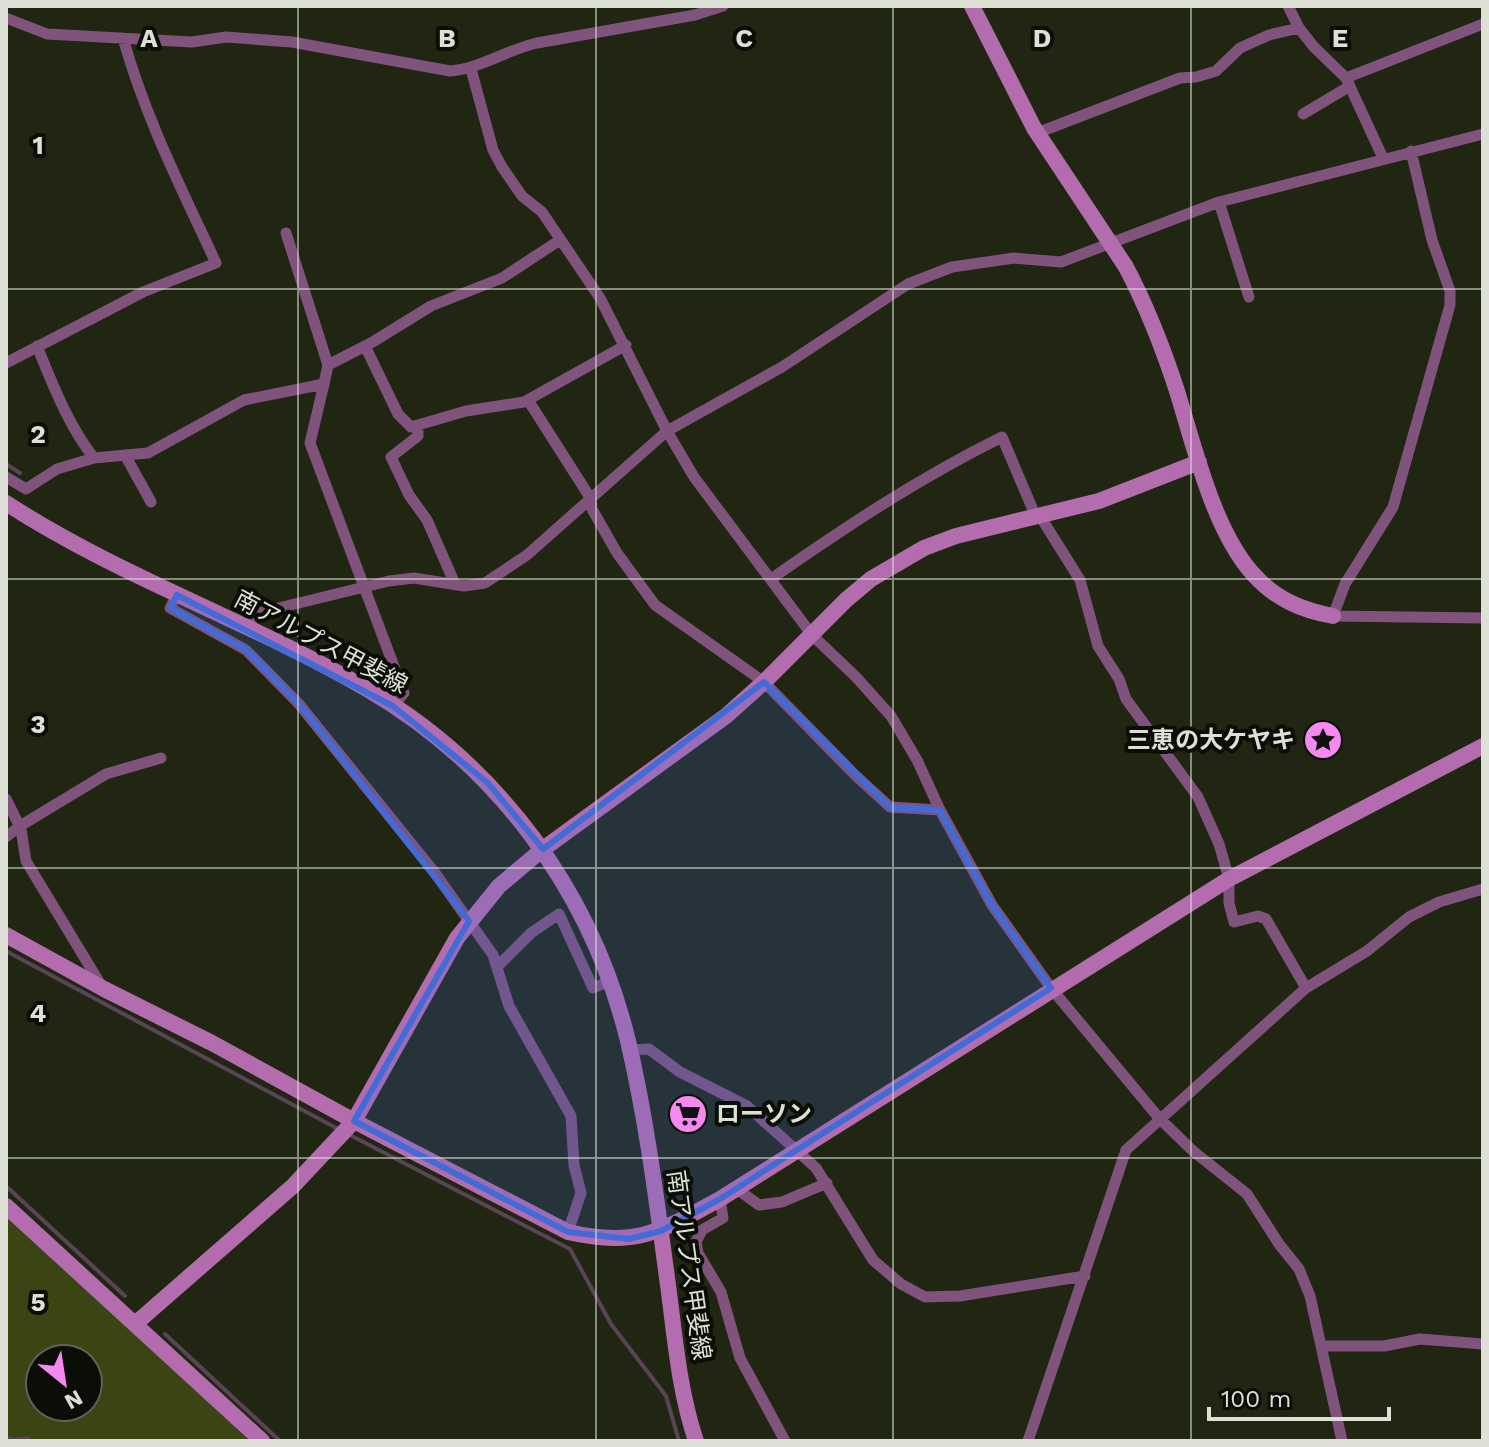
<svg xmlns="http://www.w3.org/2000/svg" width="1489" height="1447" font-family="'Work Sans','Noto Sans JP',sans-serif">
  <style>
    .green { fill: #3b4514; fill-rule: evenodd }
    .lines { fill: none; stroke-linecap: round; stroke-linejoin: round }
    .stream { stroke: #594456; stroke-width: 4 }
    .street { stroke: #7f537c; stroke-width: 11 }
    .secondary { stroke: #b36daf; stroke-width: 16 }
    .marked { fill: #436bd7; fill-opacity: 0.2; stroke: #436bd7; stroke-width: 6; stroke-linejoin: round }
    .grid { fill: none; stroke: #dde1d5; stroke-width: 2; stroke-opacity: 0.55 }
    .labels { text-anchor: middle; stroke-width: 8; stroke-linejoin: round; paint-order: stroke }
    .street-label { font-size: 24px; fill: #dde1d5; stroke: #0b0e06 }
    .poi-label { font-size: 24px; font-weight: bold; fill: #dde1d5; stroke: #0b0e06; text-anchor: end }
    .grid-label { font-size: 26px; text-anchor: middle; font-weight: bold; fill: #dde1d5; stroke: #0b0e06; stroke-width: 8; stroke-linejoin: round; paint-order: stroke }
  </style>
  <rect width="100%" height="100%" fill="#212613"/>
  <path class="green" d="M6 1215 235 1427 249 1441H6ZM40 1359H88V1407H40Z"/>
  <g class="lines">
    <path class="stream" d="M6 464 20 473
      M6 951 340 1130
      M348 1134 570 1249 611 1324 666 1396 679 1441
      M6 1186 125 1296
      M165 1334 280 1441
      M6 1437 13 1440 28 1438"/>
    <path class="street" d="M1288 6 1299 28 1314 47 1346 78 1383 158
      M6 18 47 34 192 42 226 37 292 42 450 71C482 68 506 50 537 43L695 15 723 6
      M471 69 493 150 502 167 522 196 542 212 600 298 667 431 694 477 812 635 856 677 891 716 917 760 940 810 992 905 1051 988 1159 1118 1193 1151 1247 1194 1279 1244 1299 1269 1310 1296 1342 1441
      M1346 78 1483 24
      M1303 114 1350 86
      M1037 133 1180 78 1196 77 1216 71 1240 48 1269 35 1299 28
      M1411 151 1432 240 1450 291V305L1393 507 1345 584 1333 616 1483 618
      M1219 202 1249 297
      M37 346C53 385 68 425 94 458
      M365 346 398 414 411 427 466 411 524 402 626 345
      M6 363 143 292 216 263C182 190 145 117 123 38
      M328 365 371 343 431 306 502 278 560 240
      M324 384 310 443 404 693 393 706
      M528 400 591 499 592 509 617 553 655 605 764 682 855 775 890 807 940 810
      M418 426V436L391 457 409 495 427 520 455 584
      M125 455 151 502
      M6 477 26 489 57 469 94 458 148 453 244 400 324 384 328 365 286 233
      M1040 516 1080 580 1098 646 1119 679 1126 699 1198 797 1219 844 1229 879V903L1234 922 1258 916 1266 919 1306 988
      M771 579C845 527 921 477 1002 437L1036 517
      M177 595 170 608 246 650 299 704 435 873 493 955 509 1006 571 1116 574 1165 581 1193 568 1232
      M245 628 258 613 389 581 414 578 464 586 485 583 527 555 667 431 782 367 908 284 952 267 1014 258 1061 262 1219 202 1483 134
      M6 799 21 829 26 861 101 985
      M6 837 20 826 106 774 161 758
      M497 967 531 933 559 914 593 988 610 981
      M630 1050 649 1049 680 1072 747 1106 816 1168 873 1260 901 1284 925 1297 960 1296 1085 1276
      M737 1189 759 1205 782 1202 827 1183
      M720 1199 723 1218 702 1230 696 1242 698 1253 721 1292 740 1358 785 1441
      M1322 1346H1384L1420 1339 1483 1344
      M1028 1441 1126 1150 1306 988 1367 951 1409 917 1439 902 1483 889"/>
    <path class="secondary" d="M972 6 1034 128 1126 267C1147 307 1163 348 1177 391 1194 446 1214 532 1254 575 1276 599 1301 610 1333 616
      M6 503C120 577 250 621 367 689 499 766 592 893 628 1041 647 1121 657 1204 668 1285 675 1337 679 1391 696 1441
      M6 935 104 989 212 1043 354 1121 568 1232C637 1248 661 1231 720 1199L1229 879 1483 746
      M6 1206 262 1441
      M135 1324 293 1186 354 1121 457 938 499 886 543 849 726 716 764 682 846 600 871 579 924 548 956 536 1099 501 1199 462"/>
  </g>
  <path class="marked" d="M177 595 393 706 488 783 543 849 764 682 890 807 940 810 992 905 1051 988 720 1199 661 1231 629 1239 568 1232 354 1121 469 921 299 704 246 650 170 608Z"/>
  <path class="grid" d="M298 6V1441M596 6V1441M893 6V1441M1191 6V1441M6 289H1483M6 579H1483M6 868H1483M6 1158H1483"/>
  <defs>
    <symbol id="sight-disc" viewBox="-11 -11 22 22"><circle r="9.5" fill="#f589ef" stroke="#0b0e06"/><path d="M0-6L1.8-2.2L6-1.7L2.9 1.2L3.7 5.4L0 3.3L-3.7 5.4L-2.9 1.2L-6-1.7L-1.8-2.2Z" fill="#111"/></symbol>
    <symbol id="supermarket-disc" viewBox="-11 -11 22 22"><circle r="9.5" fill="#f589ef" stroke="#0b0e06"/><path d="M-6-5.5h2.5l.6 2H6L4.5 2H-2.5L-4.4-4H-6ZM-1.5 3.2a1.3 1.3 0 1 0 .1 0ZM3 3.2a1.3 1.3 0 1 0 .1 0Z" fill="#111"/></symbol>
  </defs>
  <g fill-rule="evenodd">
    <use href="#sight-disc" x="1301" y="718" width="44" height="44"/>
    <use href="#supermarket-disc" x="666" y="1092" width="44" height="44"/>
  </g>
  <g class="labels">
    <g class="street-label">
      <text transform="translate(321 642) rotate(28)" y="8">南アルプス甲斐線</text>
      <text transform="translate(689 1265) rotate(82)" y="8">南アルプス甲斐線</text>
    </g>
    <g class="poi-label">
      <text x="1295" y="748">三恵の大ケヤキ</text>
      <text x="716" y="1122" text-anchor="start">ローソン</text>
    </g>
  </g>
  <g class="grid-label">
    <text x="149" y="47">A</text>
    <text x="447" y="47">B</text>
    <text x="744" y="47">C</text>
    <text x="1042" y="47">D</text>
    <text x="1340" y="47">E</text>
    <text x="38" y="154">1</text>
    <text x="38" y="443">2</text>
    <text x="38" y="733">3</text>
    <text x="38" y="1022">4</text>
    <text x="38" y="1311">5</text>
  </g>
  <rect width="1489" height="1447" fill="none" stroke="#dde1d5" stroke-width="16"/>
  <g transform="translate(64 1383) rotate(150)"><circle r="38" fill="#0b0e06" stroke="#5f6259" stroke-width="2"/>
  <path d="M0-6L14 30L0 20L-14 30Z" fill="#f589ef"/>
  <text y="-12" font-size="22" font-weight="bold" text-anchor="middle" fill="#dde1d5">N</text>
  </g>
  <path d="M1209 1407v12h180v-12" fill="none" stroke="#dde1d5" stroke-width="4"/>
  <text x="1221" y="1407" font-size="24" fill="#dde1d5" stroke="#0b0e06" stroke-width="6" paint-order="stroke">100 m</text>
</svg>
